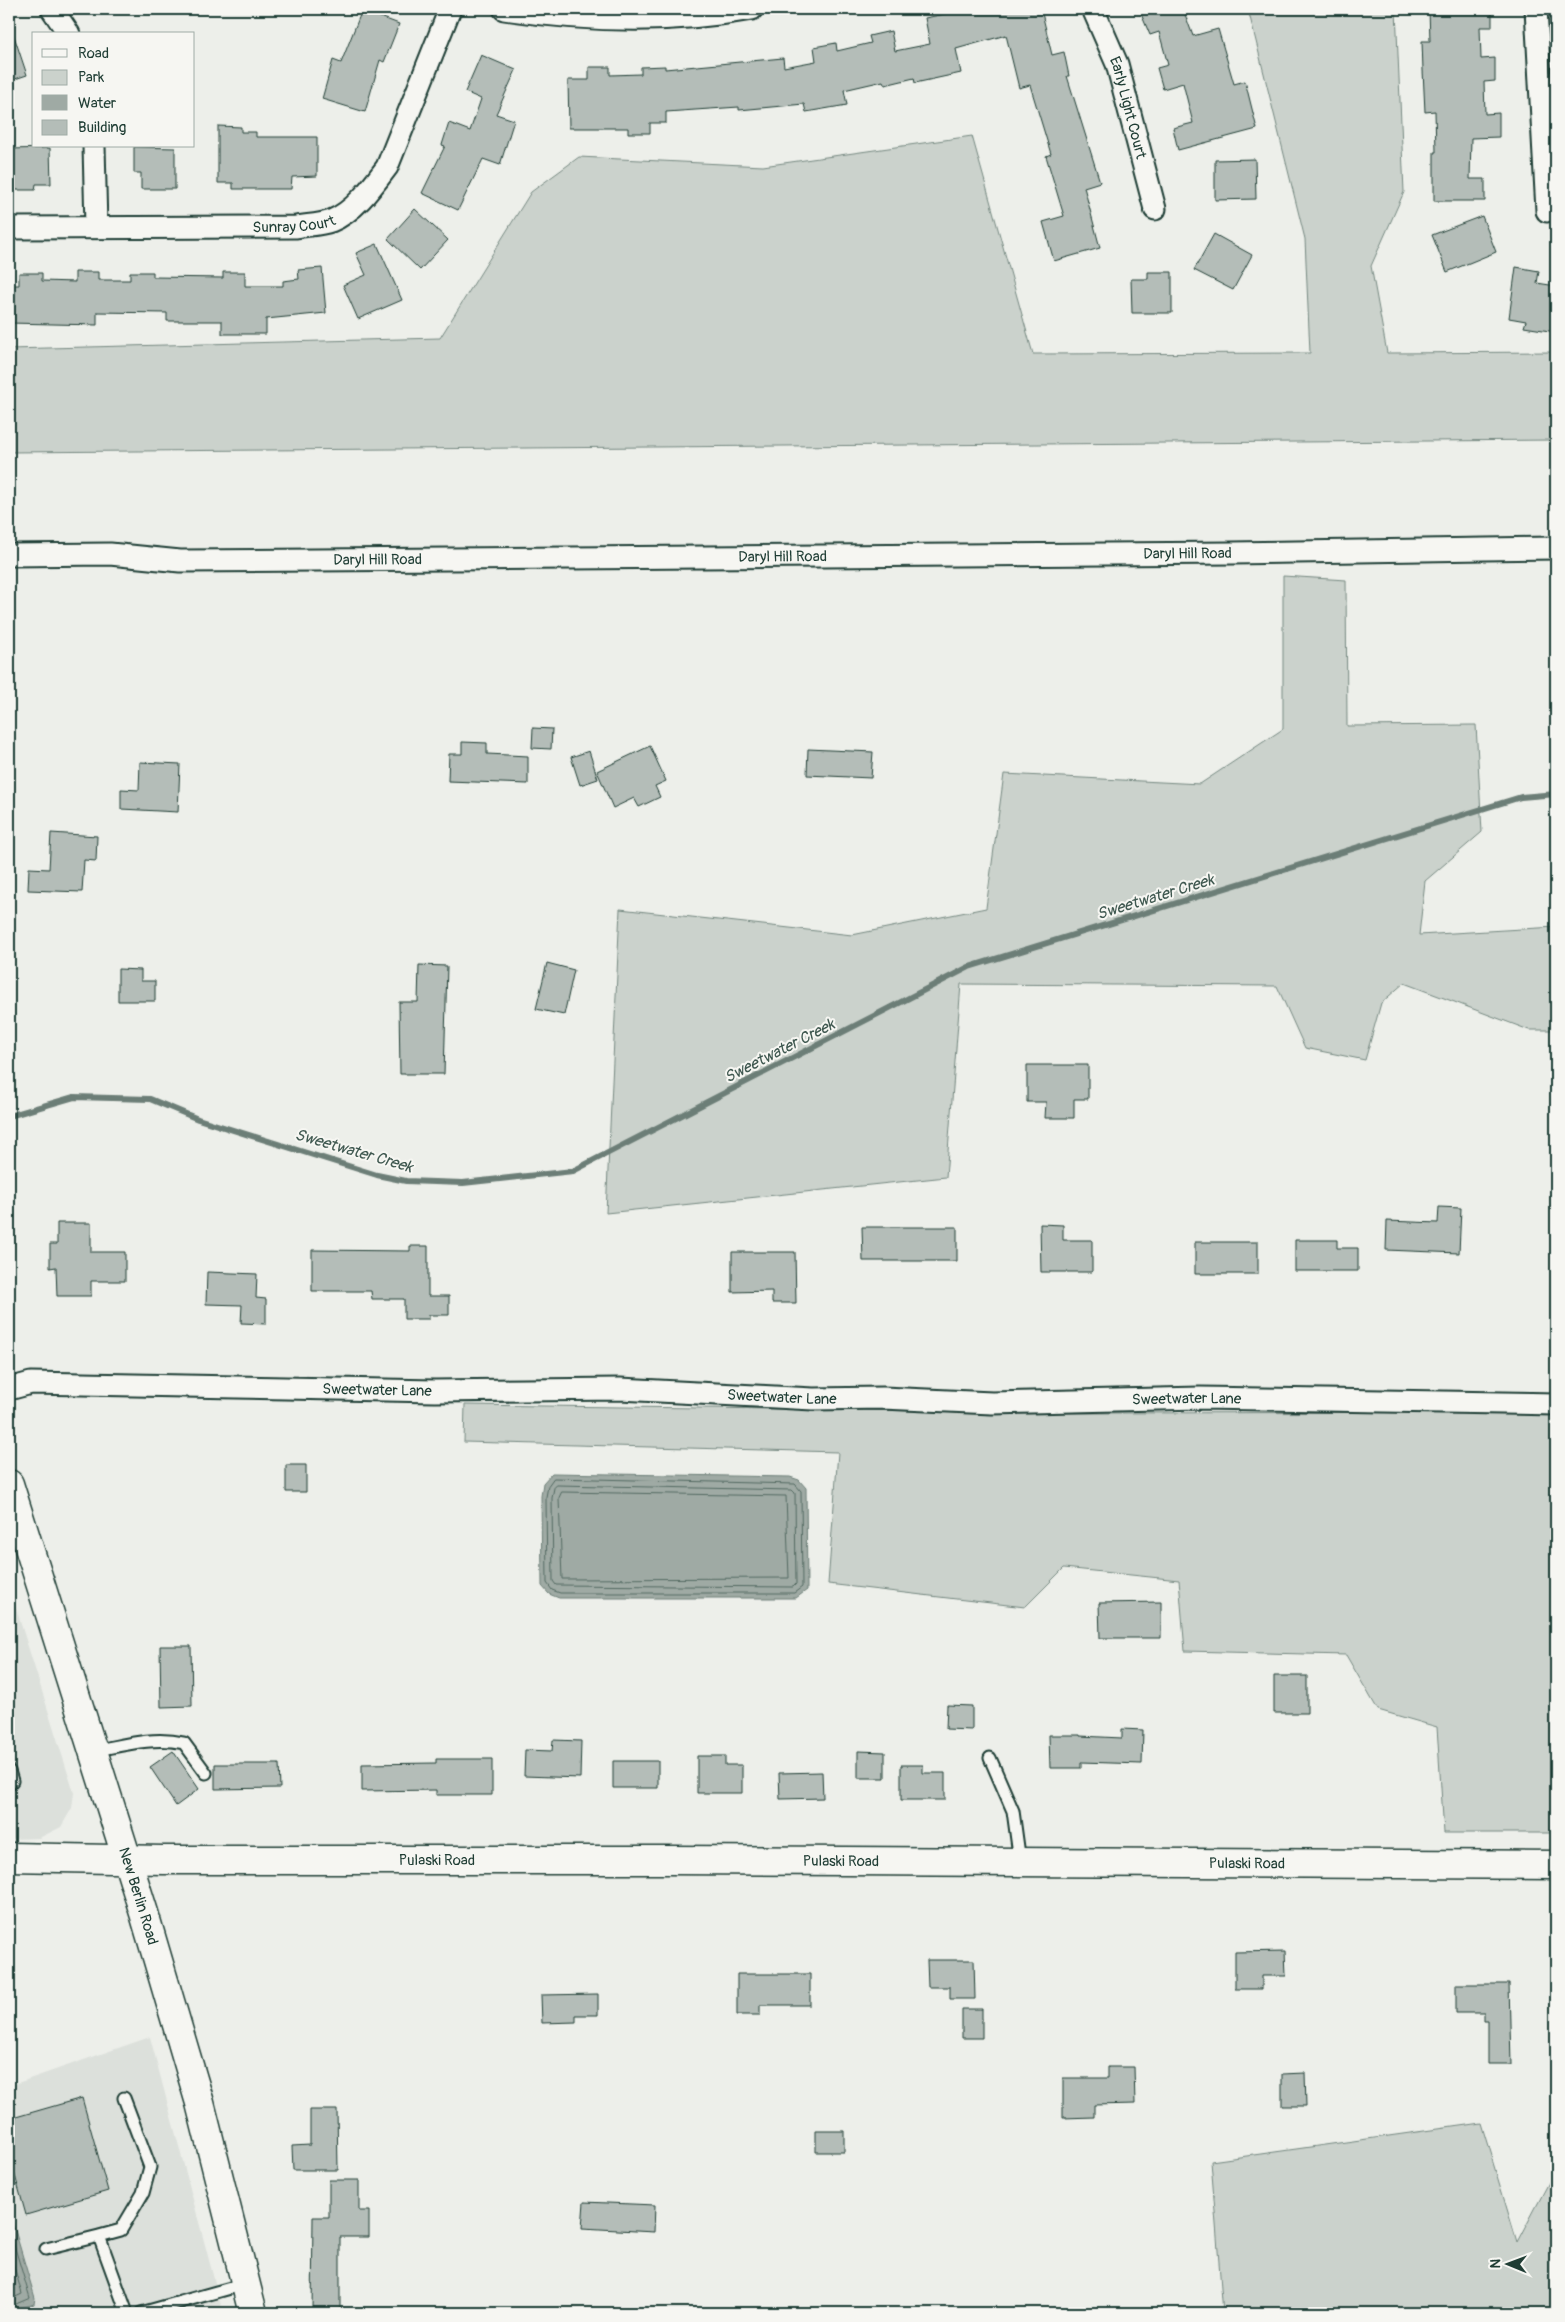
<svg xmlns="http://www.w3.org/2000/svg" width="1565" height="2322" font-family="Pangolin,sans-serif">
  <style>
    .built { fill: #dce0db }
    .green { fill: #cbd2cc; stroke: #758880 }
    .water { fill: #9faaa4; stroke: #6c7e77 }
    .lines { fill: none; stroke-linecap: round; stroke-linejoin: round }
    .shore { stroke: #526961; stroke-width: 1 }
    .stream { stroke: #6c7e77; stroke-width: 6 }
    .building { fill: #b4bdb8; stroke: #1f3d34 }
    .service-casing { stroke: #1f3d34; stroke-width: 15 }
    .minor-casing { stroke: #1f3d34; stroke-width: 25 }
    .tertiary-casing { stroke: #1f3d34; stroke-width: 31 }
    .primary-casing { stroke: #1f3d34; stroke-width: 31 }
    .service { stroke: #f6f6f2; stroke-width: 11 }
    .minor { stroke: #f6f6f2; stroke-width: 21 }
    .tertiary { stroke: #f6f6f2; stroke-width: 28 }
    .primary { stroke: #f6f6f2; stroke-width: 28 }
    .labels { text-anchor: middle; stroke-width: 4; stroke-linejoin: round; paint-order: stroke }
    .street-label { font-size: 15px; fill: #1f3d34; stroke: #f6f6f2 }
    .water-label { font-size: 16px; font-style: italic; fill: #3f5850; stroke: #f6f6f2 }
  </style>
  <rect width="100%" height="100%" fill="#edefea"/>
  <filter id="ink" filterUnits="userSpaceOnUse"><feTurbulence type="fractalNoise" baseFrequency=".02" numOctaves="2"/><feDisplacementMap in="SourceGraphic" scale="10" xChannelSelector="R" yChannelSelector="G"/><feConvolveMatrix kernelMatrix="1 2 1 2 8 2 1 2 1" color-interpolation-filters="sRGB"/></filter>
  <g filter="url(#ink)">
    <path class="built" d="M9 1586 74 1793 72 1808 61 1827 39 1838 9 1839Z
      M150 2037 223 2313H9V2086Z"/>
    <path class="green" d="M1248 9H1396L1404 192 1371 266 1387 353 1556 352V440L9 452V349L440 338 531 192 579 157 763 166 972 136 1033 354 1310 353 1305 239Z
      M1283 576 1346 580 1347 726 1476 725 1482 832 1425 881 1419 935 1556 927V1030H1529L1404 983 1381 1003 1365 1060 1305 1048 1277 986 961 984 946 1177 606 1213 620 909 852 935 986 908 1004 774 1200 784 1283 729Z
      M465 1405 1088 1413 1556 1412V1833H1444L1437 1727 1378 1710 1346 1655 1185 1651 1179 1580 1064 1568 1025 1607 828 1584 838 1452 464 1442Z
      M1481 2123 1517 2242 1556 2168V2313H1223L1211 2161Z"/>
    <path class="water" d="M552 1473 790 1477 799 1480 806 1488 807 1590 796 1598H559L549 1594 542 1586 541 1496 543 1483Z
      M9 2210 35 2298 34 2304 9 2312Z"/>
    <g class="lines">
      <path class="shore" d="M554 1478 795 1484 801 1491 802 1587 794 1593H560L552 1590 547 1583 546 1497 548 1486Z
        M557 1485 792 1490 795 1493 796 1584 793 1587 556 1585 553 1581 552 1498 554 1488Z
        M562 1492 786 1496 789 1578 562 1579 559 1498Z
        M9 2228 30 2298 9 2307
        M9 2249 22 2294 9 2300"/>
      <path class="stream" d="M9 1116 74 1097 150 1099 198 1119 377 1175 406 1181 463 1183 573 1171 969 967 1521 797 1556 794"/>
    </g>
    <path class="building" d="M970 9H1041L1052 55 1064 52 1069 76H1067L1100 182 1084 187 1100 248 1054 261 1043 222 1064 216 1046 156 1051 154 1030 85 1019 88 1006 35 956 49 961 73 915 83 914 78 885 85 883 81 844 90 847 105 806 112 804 104 739 110V107L666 112V123H650V133H628V128H569L568 80H589V67H610V75L641 74V67L665 66V69L783 58 784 67 816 61 814 47 836 43 837 51 871 43 869 36 891 31 895 51 930 44 925 18Z
      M1139 9H1183L1193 36 1218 29 1234 84 1245 81 1257 129 1178 150 1173 128 1193 123 1183 83 1163 89 1157 68 1168 65 1159 32 1150 35Z
      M1429 9H1492V27H1480L1481 59 1495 58V81L1484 82 1485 114 1499 113V137L1471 138 1470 179H1485V201H1434V152H1436L1435 111 1425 112 1423 70 1422 41H1430Z
      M362 10 399 24 384 62 380 60 365 112 322 99 333 60 341 63Z
      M9 30H12L27 75 9 81Z
      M481 55 516 70 496 114 514 120 500 165 483 159 458 210 422 193 445 146 442 145 449 123 470 131 481 99 465 92Z
      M218 126 241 127V132H256V137H317V176L292 177 291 189H233V183H218Z
      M134 147 175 148V189H141V173H134Z
      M50 148 51 184H36L35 190H11L10 149Z
      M1255 159 1256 199 1215 200V160Z
      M415 209 448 240 420 270 388 239Z
      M1482 216 1496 252 1447 272 1432 235Z
      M1214 234 1252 255 1233 290 1194 270Z
      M377 244 402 300 358 319 343 285 366 275 356 253Z
      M1516 267 1539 271 1537 283 1556 286V332L1524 327 1526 321 1509 318Z
      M322 268 326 313 266 319V334H222V321H167V313L97 312V325L9 323V285H19V273H42V281L75 282V272H98V280H130V272H153V277L223 278V272H245V286H283V281L299 279 298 270Z
      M1148 272H1172V313H1132L1131 279H1148Z
      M533 728 552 729 551 749 532 748Z
      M462 742 487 743V754L528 756V784L448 781 449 754H462Z
      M650 746 666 781 655 786 660 797 639 807 634 798 613 808 597 771Z
      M808 749 873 752 871 778 807 775Z
      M589 751 598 779 580 785 571 757Z
      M140 762 180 764 178 812 121 809V789L139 790Z
      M51 833 97 836 96 861 84 860 82 892 28 890 29 868 49 869Z
      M547 963 574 970 564 1015 536 1009Z
      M419 965 447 966 444 1074H400L399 1002H418Z
      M118 969 141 970V981H155V1001H118Z
      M1027 1065H1088V1099H1074V1118H1045L1046 1102H1027Z
      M1439 1207 1461 1208 1459 1253 1386 1250 1387 1221 1438 1223Z
      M57 1223H91V1252H125V1281H91V1296H57L56 1267 50 1268V1244H57Z
      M1040 1224 1063 1225V1240H1092V1272H1041Z
      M862 1227H957V1261H863Z
      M1295 1240H1337V1248H1358V1271H1295Z
      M1195 1242H1258V1274H1195Z
      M410 1246H428V1296H449V1315H429V1319H404V1299H372L371 1291H312V1250L410 1251Z
      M732 1252H795L796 1303H772V1291L732 1292Z
      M207 1272 257 1274 256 1298 266 1299V1324L241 1323 242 1305 206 1304Z
      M286 1465H306V1492H286Z
      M1161 1602V1638H1100L1099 1603Z
      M160 1646H191L192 1706 161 1707Z
      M1274 1676H1307V1713H1274Z
      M947 1705 972 1706V1730L946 1729Z
      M1122 1729 1143 1730 1142 1764 1081 1762V1768H1050L1049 1735H1080V1736L1122 1738Z
      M553 1740 581 1741 580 1778 524 1776 525 1750 552 1751Z
      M173 1751 199 1789 176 1806 150 1767Z
      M858 1751 885 1752V1778H858Z
      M697 1756H725V1765H742V1793H697Z
      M436 1759H492V1795H436V1790L362 1791V1764L436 1763Z
      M613 1761H658V1788H613Z
      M215 1764H279L280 1788 215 1789Z
      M901 1765H923V1773H945V1800H901Z
      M822 1772 823 1798 780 1799 779 1773Z
      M1285 1951 1286 1976H1262V1989H1235V1952Z
      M927 1960H974L975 1999H950V1987H928Z
      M737 1974H810V2005H760V2015H737Z
      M1456 1984H1509L1511 2064H1488V2020H1484V2013H1456Z
      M598 1994V2015H576V2022L542 2023 541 1995Z
      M962 2009H982V2038H962Z
      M1108 2067H1134L1135 2104 1094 2105V2117L1063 2118V2078H1108Z
      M1305 2073 1306 2106H1282V2074Z
      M82 2098 108 2191 26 2215 9 2154V2119Z
      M310 2110H337L338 2170H293L292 2146 310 2145Z
      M816 2131H844V2152H816Z
      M329 2180H359V2211H369V2237H340V2312H312L313 2217H329Z
      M584 2202 655 2205 654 2232 582 2228Z"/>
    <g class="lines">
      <defs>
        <path id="service" d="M93 1751C124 1745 153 1736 184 1743L206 1773
          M990 1758 1013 1811 1020 1862
          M9 1771 12 1781 9 1784
          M124 2098 150 2167 143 2193 121 2230 99 2236 127 2313
          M46 2249 99 2236
          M141 2313 245 2284"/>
        <g id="minor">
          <path d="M52 9 69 34"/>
          <path d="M504 9C585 21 671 24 752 9"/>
          <path id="s1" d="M1093 9 1117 64 1155 209"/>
          <path d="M1536 9 1547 211"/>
          <path d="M94 146 96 227"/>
          <path id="s2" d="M9 228 296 227C307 225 320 225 331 221 354 212 372 187 387 167L450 9"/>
          <path id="s3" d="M9 555 110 554 180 561 1233 553 1556 548"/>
          <path id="s4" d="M9 1389 31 1383 435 1391 620 1389 813 1399 883 1398 992 1403 1200 1398 1556 1404"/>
        </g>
        <g id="tertiary">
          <path id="s5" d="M9 1484 144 1913 200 2103 253 2313"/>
        </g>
        <g id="primary">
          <path id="s6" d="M9 1857 163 1860H668L1556 1865"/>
        </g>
      </defs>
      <use href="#service" class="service-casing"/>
      <use href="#minor" class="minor-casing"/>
      <use href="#tertiary" class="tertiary-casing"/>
      <use href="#primary" class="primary-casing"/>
      <use href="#service" class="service"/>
      <use href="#minor" class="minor"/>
      <use href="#tertiary" class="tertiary"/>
      <use href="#primary" class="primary"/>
    </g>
  </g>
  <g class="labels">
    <g class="street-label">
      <text dy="5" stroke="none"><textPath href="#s1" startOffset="105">Early Light Court</textPath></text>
      <text dy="5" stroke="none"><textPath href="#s2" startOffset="285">Sunray Court</textPath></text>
      <text dy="5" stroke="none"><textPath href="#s3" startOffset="1179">Daryl Hill Road</textPath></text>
      <text dy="5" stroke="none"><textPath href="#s3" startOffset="774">Daryl Hill Road</textPath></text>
      <text dy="5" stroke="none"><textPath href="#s3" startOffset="369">Daryl Hill Road</textPath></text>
      <text dy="5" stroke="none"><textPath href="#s4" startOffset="369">Sweetwater Lane</textPath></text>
      <text dy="5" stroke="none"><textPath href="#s4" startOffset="774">Sweetwater Lane</textPath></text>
      <text dy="5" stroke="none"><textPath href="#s4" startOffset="1179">Sweetwater Lane</textPath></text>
      <text dy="5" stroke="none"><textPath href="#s6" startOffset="428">Pulaski Road</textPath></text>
      <text dy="5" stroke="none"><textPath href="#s6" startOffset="832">Pulaski Road</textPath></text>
      <text dy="5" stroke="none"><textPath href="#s6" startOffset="1238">Pulaski Road</textPath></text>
      <text dy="5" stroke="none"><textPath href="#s5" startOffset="432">New Berlin Road</textPath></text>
    </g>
    <g class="water-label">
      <text transform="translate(1155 896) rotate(-17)" y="6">Sweetwater Creek</text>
      <text transform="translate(779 1050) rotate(-27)" y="6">Sweetwater Creek</text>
      <text transform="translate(354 1150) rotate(16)" y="6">Sweetwater Creek</text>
    </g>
  </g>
  <rect width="1565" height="2322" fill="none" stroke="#f6f6f2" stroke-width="30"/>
  <rect x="15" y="15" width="1535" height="2292" fill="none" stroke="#1f3d34" stroke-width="2" filter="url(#ink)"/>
  <rect x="32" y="32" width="162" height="115" fill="#f6f6f2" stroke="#a0aca6"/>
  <rect x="42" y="49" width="25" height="8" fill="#f6f6f2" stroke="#a0aca6"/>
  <text x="78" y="58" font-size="15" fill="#1f3d34">Road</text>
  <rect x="42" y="70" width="25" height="15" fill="#cbd2cc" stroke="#a0aca6"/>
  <text x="78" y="82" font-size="15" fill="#1f3d34">Park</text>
  <rect x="42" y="95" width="25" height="15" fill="#9faaa4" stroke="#a0aca6"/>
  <text x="78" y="108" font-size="15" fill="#1f3d34">Water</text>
  <rect x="42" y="120" width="25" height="15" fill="#b4bdb8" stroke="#a0aca6"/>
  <text x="78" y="132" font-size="15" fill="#1f3d34">Building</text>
  <g transform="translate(1508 2264) rotate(271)" stroke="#f6f6f2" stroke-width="4" paint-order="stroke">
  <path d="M0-4L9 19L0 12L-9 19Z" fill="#1f3d34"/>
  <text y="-8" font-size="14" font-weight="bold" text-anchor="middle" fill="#1f3d34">N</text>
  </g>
</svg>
